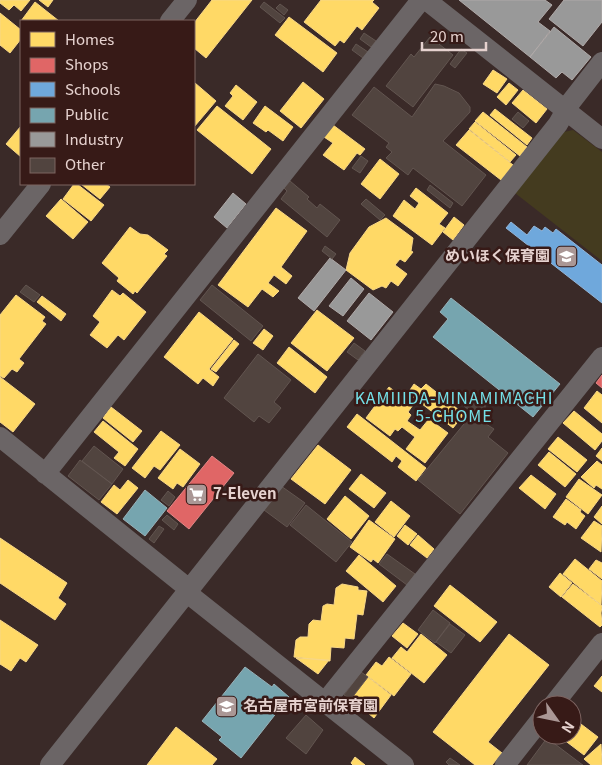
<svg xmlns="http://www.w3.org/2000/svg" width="602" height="765" font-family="Georgia,'Noto Sans JP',serif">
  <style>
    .green { fill: #443b1f }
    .homes { fill: #ffd966; stroke: #f8d786 }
    .shops { fill: #e06666; stroke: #e28686 }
    .schools { fill: #6fa8dc; stroke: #93b5d8 }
    .public { fill: #76a5af; stroke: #98b2b9 }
    .industry { fill: #999; stroke: #b0aaa9 }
    .building { fill: #51443f; stroke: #625550 }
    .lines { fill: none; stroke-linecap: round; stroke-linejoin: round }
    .minor { stroke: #6b6566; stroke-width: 20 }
    .labels { text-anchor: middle; stroke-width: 5; stroke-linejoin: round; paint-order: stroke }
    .poi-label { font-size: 15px; font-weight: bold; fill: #e6d2cf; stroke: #371a17; text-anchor: start }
    .neighbourhood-label { font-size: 16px; letter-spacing: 1px; fill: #74e0e8; stroke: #371a17 }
  </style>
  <rect width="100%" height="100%" fill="#3a2a28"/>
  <path class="green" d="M573 130 602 152V261L515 193 564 132Z"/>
  <path class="homes" d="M0 0H30L21 11 14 5 9 10 0 3Z
    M39 0H53L48 7Z
    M212 0H252L206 58 194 48V23Z
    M321 0H374L372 2 379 8 362 30 357 26 344 43 340 40 335 46 304 22Z
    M35 2 59 21H21Z
    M0 13 21 30V39L10 53 0 45Z
    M289 17 337 53 323 72 275 35Z
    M493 70 507 79 497 93 483 84Z
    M303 82 324 99 301 128 280 111Z
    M195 83 216 101 194 127V85Z
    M509 83 518 90 506 105 497 97Z
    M236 85 257 102 243 120 225 106 233 96 230 93Z
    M523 90 547 109 536 123 512 103Z
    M217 106 271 149 252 174 197 130Z
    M265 106 293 127 283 141 268 130 266 132 253 123Z
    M495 109 532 138 527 145 490 115Z
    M483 112 527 147 520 156 475 121Z
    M475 122 516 155 510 162 469 129Z
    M333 125 365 149 360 155 357 153 344 170 323 155 333 143 324 137Z
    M21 126V157L6 144Z
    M469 130 513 165 501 180 456 145Z
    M380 159 399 174 380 199 361 184Z
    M74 184H77L104 205 91 221 63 199Z
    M81 184H106L110 187 100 199Z
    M416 188 448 213 439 224 445 228 432 245 393 216 404 200 415 209 419 203 410 196Z
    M61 199 88 222 73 239 46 216Z
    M276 208 307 231 281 267 292 276 286 284 274 275 268 283 279 291 273 297 262 289 248 307 218 285Z
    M454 217 464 225 453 240 443 232Z
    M386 218 413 238 411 251 413 252 405 262 400 259 395 265 407 274 398 286 391 281 386 288 382 286 373 290 346 270 350 253 369 227Z
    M130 227 140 234 148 235 168 250 164 254 167 256 137 293 135 291 133 294 117 281 119 278 102 263Z
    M112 290 120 296 123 293 146 312 124 340 118 335 107 348 90 335 100 322 93 316Z
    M16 295 45 317 42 321 46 324 19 359 24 363 17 372 12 369 4 378 0 376V315Z
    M42 296 66 314 61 321 37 302Z
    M317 310 354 338 327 371 291 343Z
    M199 312 233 339 209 369 219 377 213 386 203 378 198 384 164 357Z
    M264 329 273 336 263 350 253 343Z
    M234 340 239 344 216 372 211 369Z
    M289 347 327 377 315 393 277 363Z
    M0 377 35 404 13 432 0 422Z
    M414 384 421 389 426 384 464 414 453 428 408 393Z
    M389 387 413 405 408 412 411 415 407 421 420 430 429 419 448 433 425 463 406 449 415 437 402 427 398 431 395 429 390 436 366 418Z
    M597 391 602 395V423L584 408Z
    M111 407 142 431 133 442 103 418Z
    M574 411 602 434V441L595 450 563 423Z
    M357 414 426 468 416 481 398 467 402 461 396 456 392 462 347 427Z
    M103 421 138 449 125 466 114 458 119 452 94 432Z
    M161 431 180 445 160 470 154 466 145 478 132 468Z
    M558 437 587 460 577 472 548 449Z
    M318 445 351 470 325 504 291 479Z
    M602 448V461L596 456Z
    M180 449 200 464 183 487 177 483 173 489 158 478Z
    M549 452 576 474 565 487 538 465Z
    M597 461 602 465V489L596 485 594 488 581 477Z
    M361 474 386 493 374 508 349 489Z
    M531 475 556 494 545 509 519 488Z
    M579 479 602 495 588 514 566 497Z
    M128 480 138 488 117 514 101 502 114 485 120 490Z
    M345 496 369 516 351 539 327 519Z
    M566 499 581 510 580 512 585 516 576 529 567 522 565 525 553 517Z
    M391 501 410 516 394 537 375 522Z
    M602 506V524L594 517Z
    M369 520 395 539 378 563 373 559 371 562 350 547Z
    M594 521 602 526 601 552 581 538Z
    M405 525 417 534 408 545 397 536Z
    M418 535 434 549 427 558 410 545Z
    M0 538 67 583 58 598 66 604 55 620 0 583Z
    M359 555 396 586 383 602 346 571Z
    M575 559 602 581 601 605 563 574Z
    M596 560 602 563V579L589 569Z
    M560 573 572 583 561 597 549 587Z
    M342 584 358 587V590L367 591 363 615 357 614 354 639 345 638 344 648 331 647 330 661 294 657 296 640 300 637H308L309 624 313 620 321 621 323 606 327 604 334 605 336 588Z
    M573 584 602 606 601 613 602 625 600 627 562 597Z
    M450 585 497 622 480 642 434 606Z
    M0 620 38 645 26 662 20 658 11 671 0 664Z
    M403 623 418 634 407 648 392 636Z
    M421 634 447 655 424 683 392 658 401 647 407 652Z
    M509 634 549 665 488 742 502 753 492 765H475L433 732Z
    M389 657 411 674 394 696 366 675 376 662 382 666Z
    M296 658 329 660 318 674Z
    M602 676V692L594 686Z
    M368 677 391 695 374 718 351 699Z
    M573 718 598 737 584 755 559 736 572 735Z
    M176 727 217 759 212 765H147Z
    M601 744 602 765H591L584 759Z
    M355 757 365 765H353L351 763Z"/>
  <path class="shops" d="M602 375V388L596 383Z
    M212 456 234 473 189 529 167 511Z"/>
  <path class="schools" d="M511 222 527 235 534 226 542 231 545 227 553 233 556 229 602 265V303L506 228Z"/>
  <path class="public" d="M451 298 560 384 533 417 433 337 448 319 440 312Z
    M145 490 167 508 145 536 123 519Z
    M245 667 272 687 274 684 289 697 241 758 219 740 222 737 202 721Z"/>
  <path class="industry" d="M459 0H545L552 5 538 22 550 31 530 57Z
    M564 0H602V22L583 46 549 19Z
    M554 27 591 57 572 80 562 72 556 78 530 57Z
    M233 193 246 204 227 228 214 217Z
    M330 258 346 270 314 311 298 298Z
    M351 278 364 289 343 316 329 306Z
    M369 293 393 312 371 340 347 321Z"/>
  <path class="building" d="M264 2 285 18 280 23 260 7Z
    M280 4 288 10 284 15 276 8Z
    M364 33 376 41 371 47 360 39Z
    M430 37 453 55 413 107 386 86 411 54 414 57Z
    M356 44 368 52 363 58 352 50Z
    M461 49 467 53 455 68 450 64Z
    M435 84 444 86 459 93 470 107V112L443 141 486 175 462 206 413 168 408 175 386 158 392 152 386 147 389 143 352 115 374 87 412 117Z
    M518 112 529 121 523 128 512 119Z
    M361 156 368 161 360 173 352 168Z
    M290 181 309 197 307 199 317 208 320 204 340 220 327 237 281 199 287 191 284 188Z
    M430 185 453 203 450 208 427 190Z
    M366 199 385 215 380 220 361 204Z
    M325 246 336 254 332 259 322 251Z
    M26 285 40 295 34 302 20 292Z
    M212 285 263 326 251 341 200 300Z
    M354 343 365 351 358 360 347 352Z
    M258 354 291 380 274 402 281 408 269 423 259 416 254 422 224 398Z
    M470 399 477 405H485L486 424 494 429 488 437 508 453 460 514 418 480 473 413 464 406Z
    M94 446 123 469 112 484 82 461Z
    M80 460 112 484 99 500 68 476Z
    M281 486 305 503 287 527 264 510Z
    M168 491 175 497 169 506 161 500Z
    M306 505 352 542 336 562 290 525Z
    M167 515 178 524 174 530 162 520Z
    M159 526 164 529 154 543 149 539Z
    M387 554 415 574 407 585 379 564Z
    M433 610 450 623 435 643 418 630Z
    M450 624 465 635 451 653 436 642Z
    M361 672 368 677 351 699 344 695Z
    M306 715 323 730 306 754 286 738Z
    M547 738 580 763 583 765H527Z
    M450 758 460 765H449L446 762Z"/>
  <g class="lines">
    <path class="minor" d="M426 0 602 139
      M170 21 187 0
      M0 235 41 184
      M0 437 189 589
      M45 474 421 0
      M186 592 404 765
      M325 702 602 357
      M553 705 602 643
      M50 765 558 124 570 103 602 62
      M505 765 542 718"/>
  </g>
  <defs>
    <symbol id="school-square" viewBox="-11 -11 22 22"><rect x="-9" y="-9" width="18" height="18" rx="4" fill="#aa9795" stroke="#371a17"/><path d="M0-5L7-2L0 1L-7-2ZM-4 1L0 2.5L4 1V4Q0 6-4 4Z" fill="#fff"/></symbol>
    <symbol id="supermarket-square" viewBox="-11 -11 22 22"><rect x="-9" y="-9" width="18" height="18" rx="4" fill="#aa9795" stroke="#371a17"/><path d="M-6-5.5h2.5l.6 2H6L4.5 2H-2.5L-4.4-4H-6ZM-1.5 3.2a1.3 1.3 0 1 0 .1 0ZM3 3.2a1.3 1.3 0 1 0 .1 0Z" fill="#fff"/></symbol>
  </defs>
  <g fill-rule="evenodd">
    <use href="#school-square" x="554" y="244" width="25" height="25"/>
    <use href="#supermarket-square" x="184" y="482" width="25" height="25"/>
    <use href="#school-square" x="214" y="694" width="25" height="25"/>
  </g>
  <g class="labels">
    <g class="poi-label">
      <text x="550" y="261" text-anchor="end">めいほく保育園</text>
      <text x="213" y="499">7-Eleven</text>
      <text x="243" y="711">名古屋市宮前保育園</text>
    </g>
    <g class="neighbourhood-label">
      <text x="454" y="404">KAMIIIDA-MINAMIMACHI<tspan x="454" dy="18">5-CHOME</tspan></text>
    </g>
  </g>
  <rect x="20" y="20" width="175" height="165" fill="#371a17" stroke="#7d6461"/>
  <rect x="30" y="32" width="25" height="15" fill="#ffd966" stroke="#7d6461"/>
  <text x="65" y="45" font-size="15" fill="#e6d2cf">Homes</text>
  <rect x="30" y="58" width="25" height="15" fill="#e06666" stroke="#7d6461"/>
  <text x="65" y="70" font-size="15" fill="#e6d2cf">Shops</text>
  <rect x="30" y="82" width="25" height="15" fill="#6fa8dc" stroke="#7d6461"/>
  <text x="65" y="95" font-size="15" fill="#e6d2cf">Schools</text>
  <rect x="30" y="108" width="25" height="15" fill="#76a5af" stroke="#7d6461"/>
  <text x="65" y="120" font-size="15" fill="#e6d2cf">Public</text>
  <rect x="30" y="132" width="25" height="15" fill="#999999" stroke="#7d6461"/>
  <text x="65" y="145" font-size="15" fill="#e6d2cf">Industry</text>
  <rect x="30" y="158" width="25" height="15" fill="#51443f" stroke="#7d6461"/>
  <text x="65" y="170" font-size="15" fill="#e6d2cf">Other</text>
  <g transform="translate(557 720) rotate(123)"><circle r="24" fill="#371a17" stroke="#7d6461"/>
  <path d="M0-4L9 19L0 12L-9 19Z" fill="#aa9795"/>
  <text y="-8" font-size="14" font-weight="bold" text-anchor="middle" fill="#e6d2cf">N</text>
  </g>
  <path d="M422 42v8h64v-8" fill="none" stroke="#e6d2cf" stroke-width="2.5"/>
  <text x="430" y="42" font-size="15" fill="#e6d2cf" stroke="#371a17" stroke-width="4" paint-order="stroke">20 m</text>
</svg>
